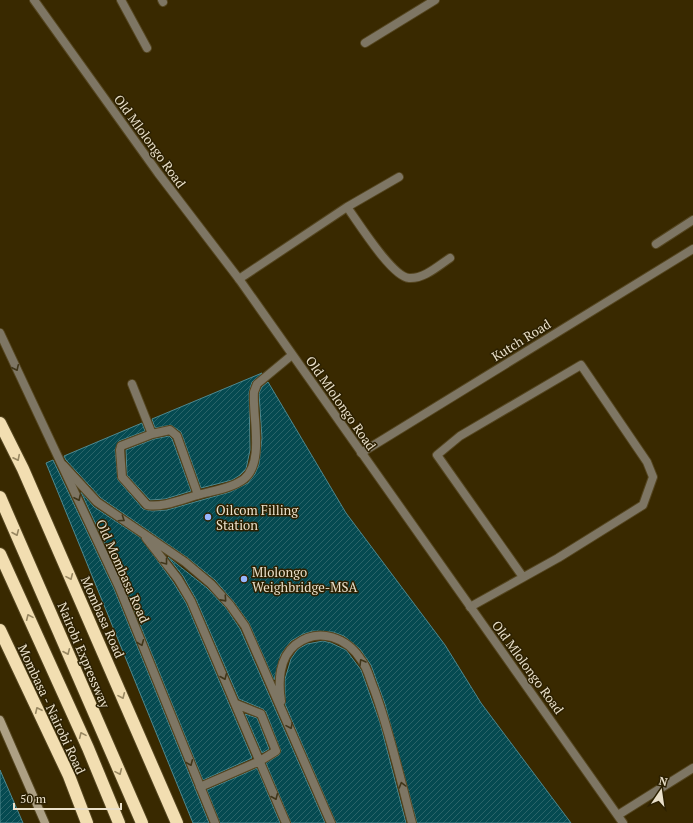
<svg xmlns="http://www.w3.org/2000/svg" width="693" height="823" font-family="'PT Serif',serif">
  <style>
    .building { fill: url(#building-hatch); stroke: #4e8990 }
    .lines { fill: none; stroke-linecap: round; stroke-linejoin: round }
    .lane-casing { stroke: #554620; stroke-width: 10 }
    .street-casing { stroke: #554620; stroke-width: 10 }
    .secondary-casing { stroke: #554620; stroke-width: 10 }
    .highway-casing { stroke: #554620; stroke-width: 14 }
    .lane { stroke: #7e7664; stroke-width: 8 }
    .street { stroke: #7e7664; stroke-width: 8 }
    .secondary { stroke: #ada084; stroke-width: 8 }
    .highway { stroke: #f2deb1; stroke-width: 12 }
    .oneway { stroke: #40361a }
    .oneway2 { stroke: #998862 }
    .poi-dot { fill: #97b6fd; stroke: #2c2001; stroke-width: 1.5 }
    .labels { text-anchor: middle; stroke-width: 3; stroke-linejoin: round; paint-order: stroke }
    .street-label { font-size: 13px; fill: #eae0ca; stroke: #2c2001 }
    .poi-label { font-size: 13px; fill: #eae0ca; stroke: #2c2001; text-anchor: start }
  </style>
  <defs>
    <pattern id="building-hatch" width="6" height="6" patternUnits="userSpaceOnUse"><rect width="6" height="6" fill="#054a51"/><path d="M-1 1l2-2M0 6l6-6M5 7l2-2" fill="none" stroke="#2a6469"/></pattern>
  </defs>
  <rect width="100%" height="100%" fill="#392900"/>
  <path class="building" d="M262 373 252 382 249 392 250 450 246 469 240 475 232 480 201 488 181 432 171 425 155 428 152 419Z
    M268 382 346 513 445 645 481 703 571 823H417L385 704 371 665 360 649 344 636 333 632 313 631 303 634 291 641 281 654 274 680 249 623 234 602 215 580 188 558 101 498 66 460 64 456 142 423 145 431 119 441 115 450 118 480 143 509 152 511 167 510 230 492 248 483 255 474 259 464 262 438 259 393 262 387Z
    M169 436 172 439 191 491 165 499 150 500 127 475 126 450 154 439Z
    M53 460 114 589 209 823H193L46 463Z
    M81 492 94 507 141 538 173 582 186 603 252 758 203 780 124 585Z
    M168 557 207 588 226 608 240 629 325 823H291L266 763 279 755 281 751 266 712 263 709 239 699 196 599 183 576Z
    M323 641 331 643 346 650 361 670 380 723 406 823H336L285 704V679L291 659 298 649 307 644Z
    M245 714 257 718 269 749 262 753Z
    M257 768 280 823H220L207 790Z
    M0 770 23 823H0Z"/>
  <g class="lines">
    <defs>
      <path id="lane" d="M121 0 147 48
        M162 0 163 2
        M365 43 435 0
        M347 207C358 222 392 277 409 278 424 279 438 266 450 258
        M656 244 693 220
        M239 279 347 207 399 177
        M132 384 152 434 121 446 120 450 122 477 147 505C162 508 183 499 198 495 212 491 233 488 244 479 265 462 252 416 254 392L257 384 292 355
        M152 434 170 430 177 436 198 495
        M361 453 693 249
        M63 465 97 502 185 562 211 584 230 605 245 626 331 823
        M146 538 178 579 191 601 286 823
        M470 607 558 558 643 505 653 477 647 462 581 365 460 436 437 455 523 577
        M281 701C278 682 279 658 295 645 319 626 348 638 362 661 368 669 370 680 374 689 390 732 400 778 412 823
        M200 787 260 761 276 751 261 714 236 704"/>
      <path id="street" d="M34 0 158 173 239 279 623 823
        M0 333 119 587 215 823
        M618 815 693 768"/>
      <path id="secondary" d="M0 720 45 823"/>
      <path id="highway" d="M0 423 23 469 177 823
        M0 497 142 823
        M0 554 88 748 119 823
        M0 630 69 776 87 823"/>
    </defs>
    <use href="#lane" class="lane-casing"/>
    <use href="#street" class="street-casing"/>
    <use href="#secondary" class="secondary-casing"/>
    <use href="#highway" class="highway-casing"/>
    <use href="#lane" class="lane"/>
    <use href="#street" class="street"/>
    <use href="#secondary" class="secondary"/>
    <use href="#highway" class="highway"/>
  </g>
  <defs><path id="oneway-chevron" d="M-2-3.5L2.5 0L-2 3.5" fill="none" stroke-width="1.6" stroke-linecap="round" stroke-linejoin="round"/></defs>
  <g class="oneway">
    <use href="#oneway-chevron" transform="translate(16 368) rotate(65)"/>
    <use href="#oneway-chevron" transform="translate(78 498) rotate(65)"/>
    <use href="#oneway-chevron" transform="translate(122 519) rotate(34)"/>
    <use href="#oneway-chevron" transform="translate(165 562) rotate(52)"/>
    <use href="#oneway-chevron" transform="translate(224 599) rotate(48)"/>
    <use href="#oneway-chevron" transform="translate(141 643) rotate(68)"/>
    <use href="#oneway-chevron" transform="translate(362 662) rotate(-120)"/>
    <use href="#oneway-chevron" transform="translate(224 677) rotate(67)"/>
    <use href="#oneway-chevron" transform="translate(290 726) rotate(66)"/>
    <use href="#oneway-chevron" transform="translate(190 763) rotate(67)"/>
    <use href="#oneway-chevron" transform="translate(402 785) rotate(-105)"/>
    <use href="#oneway-chevron" transform="translate(275 797) rotate(67)"/>
  </g>
  <g class="oneway2">
    <use href="#oneway-chevron" transform="translate(17 458) rotate(64)"/>
    <use href="#oneway-chevron" transform="translate(16 533) rotate(67)"/>
    <use href="#oneway-chevron" transform="translate(70 577) rotate(66)"/>
    <use href="#oneway-chevron" transform="translate(29 617) rotate(-114)"/>
    <use href="#oneway-chevron" transform="translate(67 652) rotate(67)"/>
    <use href="#oneway-chevron" transform="translate(122 696) rotate(66)"/>
    <use href="#oneway-chevron" transform="translate(38 710) rotate(-115)"/>
    <use href="#oneway-chevron" transform="translate(82 735) rotate(-114)"/>
    <use href="#oneway-chevron" transform="translate(119 772) rotate(66)"/>
  </g>
  <g class="poi-dot">
    <circle cx="208" cy="517" r="4"/>
    <circle cx="244" cy="579" r="4"/>
  </g>
  <g class="labels">
    <g class="street-label">
      <text transform="translate(150 141) rotate(54)" y="5">Old Mlolongo Road</text>
      <text transform="translate(521 340) rotate(-32)" y="5">Kutch Road</text>
      <text transform="translate(341 403) rotate(55)" y="5">Old Mlolongo Road</text>
      <text transform="translate(123 571) rotate(66)" y="5">Old Mombasa Road</text>
      <text transform="translate(103 617) rotate(66)" y="5">Mombasa Road</text>
      <text transform="translate(84 655) rotate(67)" y="5">Nairobi Expressway</text>
      <text transform="translate(528 667) rotate(54)" y="5">Old Mlolongo Road</text>
      <text transform="translate(52 709) rotate(65)" y="5">Mombasa - Nairobi Road</text>
    </g>
    <g class="poi-label">
      <text x="216" y="515">Oilcom Filling<tspan x="216" dy="15">Station</tspan></text>
      <text x="252" y="577">Mlolongo<tspan x="252" dy="15">Weighbridge-MSA</tspan></text>
    </g>
  </g>
  <g transform="translate(661 791) rotate(13)" stroke="#2c2001" stroke-width="3" paint-order="stroke">
  <path d="M0-3L7 15L0 10L-7 15Z" fill="#eae0ca"/>
  <text y="-6" font-size="11" font-weight="bold" text-anchor="middle" fill="#eae0ca">N</text>
  </g>
  <path d="M14 803v6h107v-6" fill="none" stroke="#eae0ca" stroke-width="2"/>
  <text x="20" y="803" font-size="12" fill="#eae0ca" stroke="#2c2001" stroke-width="3" paint-order="stroke">50 m</text>
</svg>
